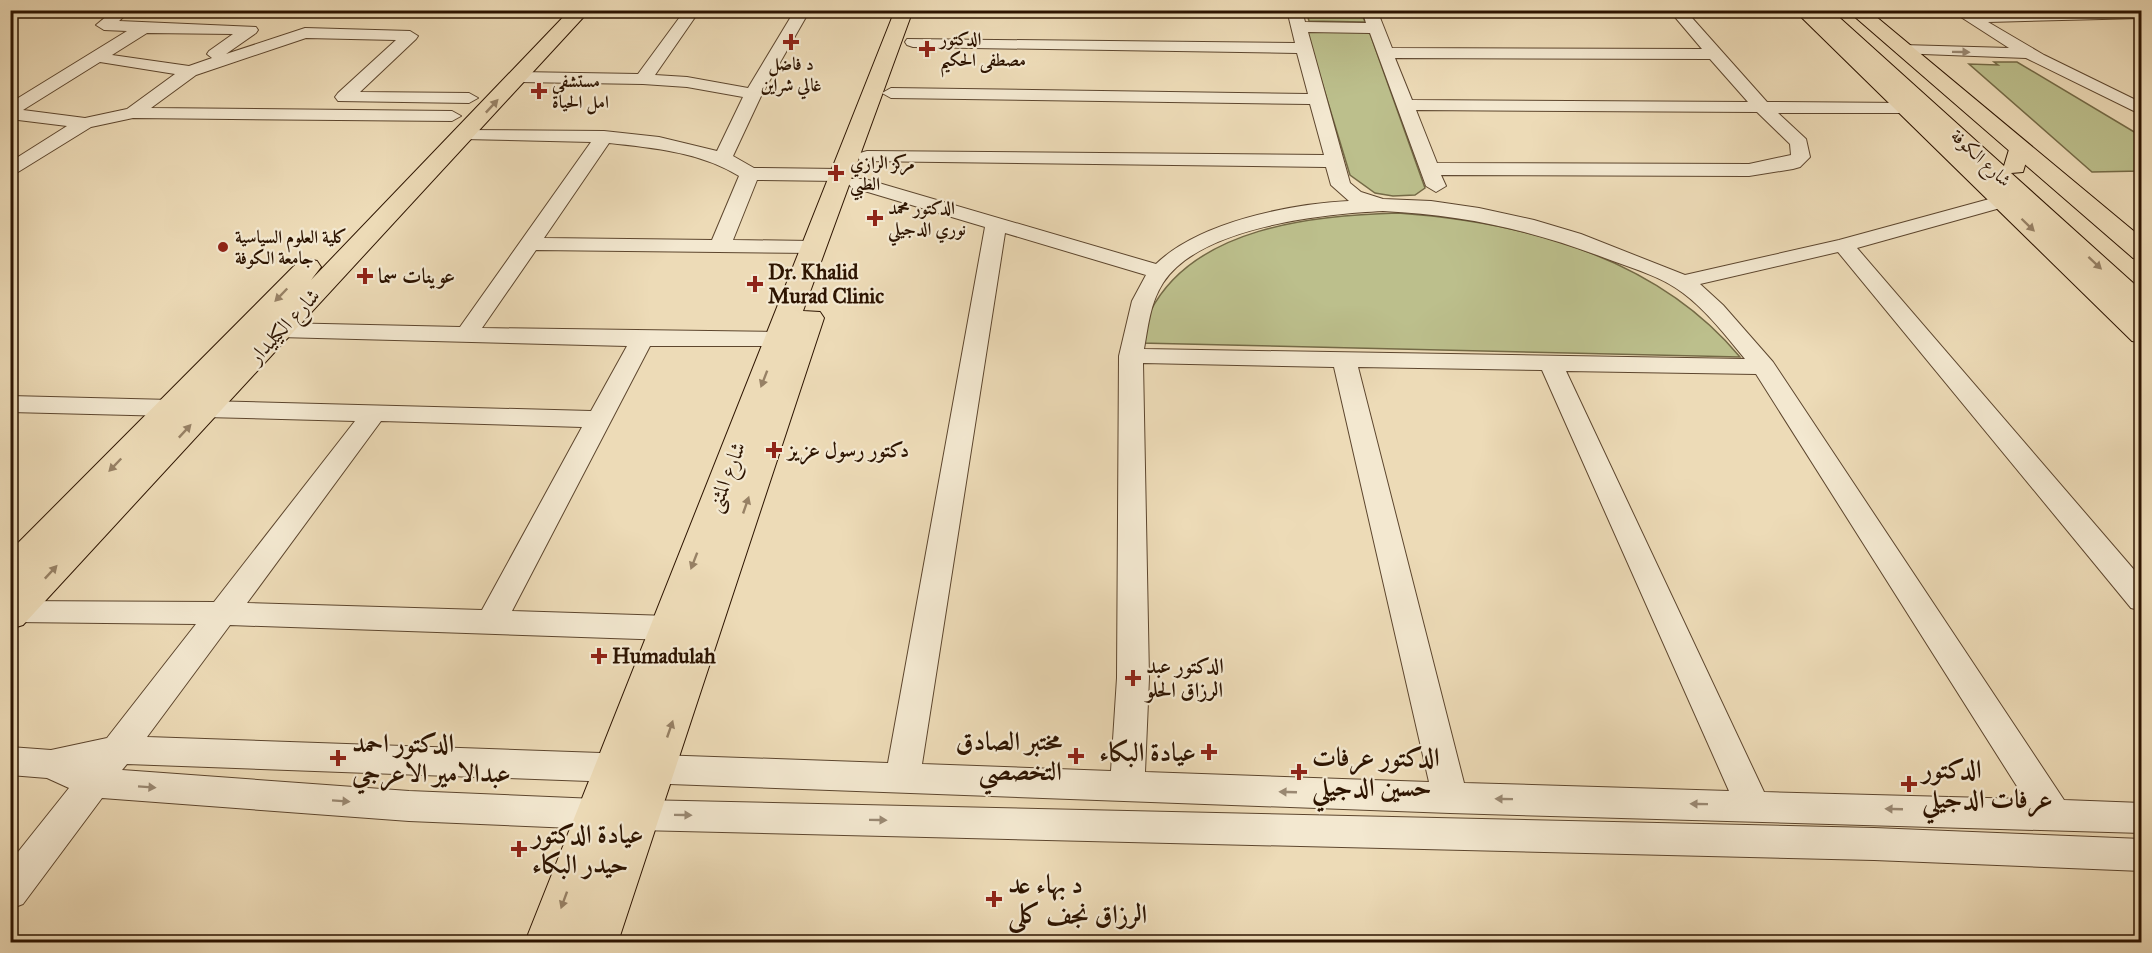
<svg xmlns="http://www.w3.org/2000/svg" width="2152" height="953" font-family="'IM FELL Great Primer',Amiri,serif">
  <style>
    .green { fill: #bcbf8c; stroke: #746a46; stroke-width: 1.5 }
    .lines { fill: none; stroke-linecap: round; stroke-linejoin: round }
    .minor-casing { stroke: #5d462e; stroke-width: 2 }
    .major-casing { stroke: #2d1401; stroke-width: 2 }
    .highway-casing { stroke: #2d1401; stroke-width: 2 }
    .minor { fill: #f3e8d0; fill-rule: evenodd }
    .major { fill: #eddbb7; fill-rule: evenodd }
    .highway { fill: #eddbb7; fill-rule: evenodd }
    .oneway { fill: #9a8973 }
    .oneway2 { fill: #978165 }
    .poi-dot { fill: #8f2418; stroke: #f3e8d0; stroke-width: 2 }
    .labels { text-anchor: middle; stroke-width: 4.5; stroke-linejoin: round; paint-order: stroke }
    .far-poi-label { font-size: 18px; font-weight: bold; fill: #2d1401; stroke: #f3e8d0; text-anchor: start }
    .far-street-label { font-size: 18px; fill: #2d1401; stroke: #f3e8d0 }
    .poi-label { font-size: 21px; font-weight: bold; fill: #2d1401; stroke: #f3e8d0; text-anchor: start }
    .street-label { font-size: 21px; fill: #2d1401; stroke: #f3e8d0 }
    .near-poi-label { font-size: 26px; font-weight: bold; fill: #2d1401; stroke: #f3e8d0; text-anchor: start }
  </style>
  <rect width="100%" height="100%" fill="#eddbb7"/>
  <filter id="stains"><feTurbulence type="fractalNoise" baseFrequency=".00333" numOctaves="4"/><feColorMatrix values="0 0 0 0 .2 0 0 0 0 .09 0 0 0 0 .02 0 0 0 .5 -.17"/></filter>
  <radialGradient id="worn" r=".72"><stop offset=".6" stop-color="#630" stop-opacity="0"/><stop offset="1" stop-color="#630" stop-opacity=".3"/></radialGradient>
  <path class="green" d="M1306 11H1361L1365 22 1309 21Z
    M1306 30 1369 31 1425 188 1415 195 1393 196 1375 193 1350 175Z
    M1994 62H2017L2141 136V171L2092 172 1969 64 1998 65Z
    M1398 213C1523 222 1656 256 1740 357L1140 343C1143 333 1145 322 1150 312 1193 227 1314 215 1398 213Z"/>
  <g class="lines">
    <defs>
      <path id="minor" d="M114 10H131L119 21 256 27 258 30 256 33 226 54 305 28 410 31 418 36 416 39 360 92 469 93 478 98 469 103 338 101 335 97 338 93 396 40 306 38 196 75 151 108 452 111 461 116 452 121 133 118 91 127 10 177V162L67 126 10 119V103L127 31 104 30 96 25ZM147 33 233 34 209 51 207 54 212 58 189 66 112 55ZM100 62 175 74 127 109 85 118 23 110Z
        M685 10H700L655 75 687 77 748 88 795 10H810L762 94 733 156 754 168 839 169 849 175 839 181 757 180 733 240 812 241 819 243 823 247 819 251 812 253 536 250 482 328 779 332 787 334 791 339 787 344 779 346H650L512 611 669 616 680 620 684 628 680 636 669 640 230 625 147 737 888 763 985 227 851 187 848 183 851 179H865L1156 264C1199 222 1290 204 1349 201L1331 185 1326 167 860 161 858 157 860 153 867 151 1324 155 1310 104 891 98 882 93 891 88 1308 94 1297 53 913 47 907 45 905 42 907 39 1295 43 1287 10H1302L1305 22 1366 23 1362 10H1377L1392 48 1702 49 1669 10H1685L1767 102 1905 103 1914 108 1905 113H1778L1806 139 1810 157 1800 167 1793 169 1749 176 1441 175 1446 186 1436 192 1426 186 1370 33 1308 32 1350 183 1361 192 1383 199 1431 201 1479 208 1534 220 1581 234 1685 275 1839 240 2004 195 2011 197 2014 201 2011 205 1857 248 2142 579V611L2131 608 1838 252 1700 284 1723 305 1773 362 2064 800 2142 803V833L1450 813 127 764 122 770 409 791 596 799 1874 828 2142 839V871L1874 860 596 829 409 821 102 798 23 904 10 909V862L69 788 47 778 10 775V747L51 750 107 738 196 624 15 622 10 621V601L214 602 355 421 205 417 196 414 192 409 196 404 205 401 591 411 627 346 279 337 271 335 267 330 271 325 279 323 460 327 591 142 464 139 458 138 455 134 458 130 604 131 659 137 717 151 743 97 687 87 643 84 519 82 511 77 519 72 638 74ZM1395 58 1710 59 1748 102 1412 100ZM1416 110 1757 112 1790 144 1791 155 1749 164 1437 163ZM609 143C654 148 700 152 739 176L712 240 544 238ZM1383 211C1467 215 1535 231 1613 261 1637 270 1662 277 1683 293 1707 311 1726 336 1745 359L1144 349C1148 327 1150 303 1163 283 1199 227 1322 214 1383 211ZM1005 233 1146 275 1132 301 1119 356 1117 678 1111 771 922 764ZM1143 363 1334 367 1429 782 1145 772 1149 678ZM1358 367 1542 370 1729 791 1464 783ZM1566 371 1756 374 2025 799 1764 792ZM381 421 582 427 482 610 247 603Z
        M1950 10H1969L1973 13 2142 10V18L1988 22 2044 55 2142 103V115L2026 58 1897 53 1895 50 1897 47 1903 45 2009 48Z
        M10 396 171 400 180 403 184 408 180 413 171 416 10 412Z"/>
      <path id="major" d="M570 10H590L23 625 10 629V591L18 584 10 586V551L299 261 308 259 317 261 321 267 311 280Z
        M895 10H913L803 311 820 312 824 318 618 942H525Z
        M1794 10H1814L2142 319V343L2132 341Z
        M1847 10H1868L2142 238V260L2133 258Z"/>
      <path id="highway" d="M1811 10H1831L2004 166 2011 143H2027L2030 148 2023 172 2011 173 2142 291V314L2132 312Z"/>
    </defs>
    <use href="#minor" class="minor-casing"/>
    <use href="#major" class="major-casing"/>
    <use href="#highway" class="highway-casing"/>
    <use href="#minor" class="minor"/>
    <use href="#major" class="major"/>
    <use href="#highway" class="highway"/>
  </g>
  <defs><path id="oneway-solid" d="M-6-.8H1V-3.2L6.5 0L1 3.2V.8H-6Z" transform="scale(1.5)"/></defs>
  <g class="oneway">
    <use href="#oneway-solid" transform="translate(1961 52) rotate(1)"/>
    <use href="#oneway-solid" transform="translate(147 787) rotate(4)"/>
    <use href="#oneway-solid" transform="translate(1288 792) rotate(-178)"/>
    <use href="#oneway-solid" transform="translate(1504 799) rotate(-179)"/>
    <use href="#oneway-solid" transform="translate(341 801) rotate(4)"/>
    <use href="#oneway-solid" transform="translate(1699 804) rotate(-179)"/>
    <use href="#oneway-solid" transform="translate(1894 809) rotate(-178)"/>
    <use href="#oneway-solid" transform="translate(683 815) rotate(1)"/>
    <use href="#oneway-solid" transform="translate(878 820) rotate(1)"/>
  </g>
  <g class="oneway2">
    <use href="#oneway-solid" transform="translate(492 106) rotate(-47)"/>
    <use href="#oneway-solid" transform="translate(2028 225) rotate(44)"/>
    <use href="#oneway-solid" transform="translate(2095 263) rotate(43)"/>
    <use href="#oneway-solid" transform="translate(281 295) rotate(134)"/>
    <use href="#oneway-solid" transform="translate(764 379) rotate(111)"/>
    <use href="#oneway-solid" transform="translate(185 431) rotate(-47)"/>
    <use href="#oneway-solid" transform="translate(115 465) rotate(134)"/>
    <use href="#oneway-solid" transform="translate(746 505) rotate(-71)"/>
    <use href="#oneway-solid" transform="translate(694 561) rotate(111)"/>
    <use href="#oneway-solid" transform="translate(51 572) rotate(-47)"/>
    <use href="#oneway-solid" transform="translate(670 729) rotate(-71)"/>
    <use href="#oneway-solid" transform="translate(564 900) rotate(110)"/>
  </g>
  <g class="poi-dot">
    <path d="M788 33h6v6h6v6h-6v6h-6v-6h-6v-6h6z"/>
    <path d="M924 40h6v6h6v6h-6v6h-6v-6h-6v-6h6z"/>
    <path d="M536 82h6v6h6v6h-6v6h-6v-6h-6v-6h6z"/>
    <path d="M833 164h6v6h6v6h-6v6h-6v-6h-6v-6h6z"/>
    <path d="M872 209h6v6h6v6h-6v6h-6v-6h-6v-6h6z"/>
    <circle cx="223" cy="247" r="6"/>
    <path d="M362 267h6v6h6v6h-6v6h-6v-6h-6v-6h6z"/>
    <path d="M752 275h6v6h6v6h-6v6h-6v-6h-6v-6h6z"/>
    <path d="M771 441h6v6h6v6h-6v6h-6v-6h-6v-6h6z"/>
    <path d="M596 647h6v6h6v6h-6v6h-6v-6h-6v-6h6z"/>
    <path d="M1130 669h6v6h6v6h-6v6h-6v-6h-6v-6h6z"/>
    <path d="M1206 743h6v6h6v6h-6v6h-6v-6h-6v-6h6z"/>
    <path d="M1073 747h6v6h6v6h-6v6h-6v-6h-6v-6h6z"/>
    <path d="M335 749h6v6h6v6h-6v6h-6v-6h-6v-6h6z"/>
    <path d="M1296 763h6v6h6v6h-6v6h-6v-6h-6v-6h6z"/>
    <path d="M1906 775h6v6h6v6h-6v6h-6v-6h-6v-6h6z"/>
    <path d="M516 840h6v6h6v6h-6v6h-6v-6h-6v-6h6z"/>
    <path d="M991 890h6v6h6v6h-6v6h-6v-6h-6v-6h6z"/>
  </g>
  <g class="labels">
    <g class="far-poi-label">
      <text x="940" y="45">الدكتور<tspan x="940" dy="21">مصطفى الحكيم</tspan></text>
      <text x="791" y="70" text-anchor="middle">د فاضل<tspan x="791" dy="21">غالي شراين</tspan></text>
      <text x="552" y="87">مستشفى<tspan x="552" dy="21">امل الحياة</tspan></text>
      <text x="850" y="169">مركز الرازي<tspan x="850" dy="21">الطبي</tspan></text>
      <text x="888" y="214">الدكتور محمد<tspan x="888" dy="21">نوري الدجيلي</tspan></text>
      <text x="235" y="243">كلية العلوم السياسية<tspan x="235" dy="21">جامعة الكوفة</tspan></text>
    </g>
    <g class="far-street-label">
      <text transform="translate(1981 158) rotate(43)" y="6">شارع الكوفة</text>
    </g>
    <g class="poi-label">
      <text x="768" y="279">Dr. Khalid<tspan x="768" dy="24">Murad Clinic</tspan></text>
      <text x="378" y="283">عوينات سما</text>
      <text x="788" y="457">دكتور رسول عزيز</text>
      <text x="612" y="663">Humadulah</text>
      <text x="1146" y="673">الدكتور عبد<tspan x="1146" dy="24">الرزاق الحلو</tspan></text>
    </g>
    <g class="street-label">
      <text transform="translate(284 326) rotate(-47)" y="7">شارع الكيليدار</text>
      <text transform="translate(726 477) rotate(-69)" y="7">شارع المثنى</text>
    </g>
    <g class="near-poi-label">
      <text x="1062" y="750" text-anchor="end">مختبر الصادق<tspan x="1062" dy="30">التخصصي</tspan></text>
      <text x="352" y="752">الدكتور احمد<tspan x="352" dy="30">عبدالامير الاعرجي</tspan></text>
      <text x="1196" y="761" text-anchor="end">عيادة البكاء</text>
      <text x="1312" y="766">الدكتور عرفات<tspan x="1312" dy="30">حسين الدجيلي</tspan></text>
      <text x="1922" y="778">الدكتور<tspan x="1922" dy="30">عرفات الدجيلي</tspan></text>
      <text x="532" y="843">عيادة الدكتور<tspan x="532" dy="30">حيدر البكاء</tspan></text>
      <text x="1008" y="893">د بهاء عد<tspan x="1008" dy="30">الرزاق نجف كلى</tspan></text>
    </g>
  </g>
  <rect width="2152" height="953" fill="none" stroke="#eddbb7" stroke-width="36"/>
  <rect x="12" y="12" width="2128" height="929" fill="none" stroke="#2d1401" stroke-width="3"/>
  <rect x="18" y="18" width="2116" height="917" fill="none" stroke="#2d1401" stroke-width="1.5"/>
  <rect width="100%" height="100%" filter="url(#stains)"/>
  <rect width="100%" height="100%" fill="url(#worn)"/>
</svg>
